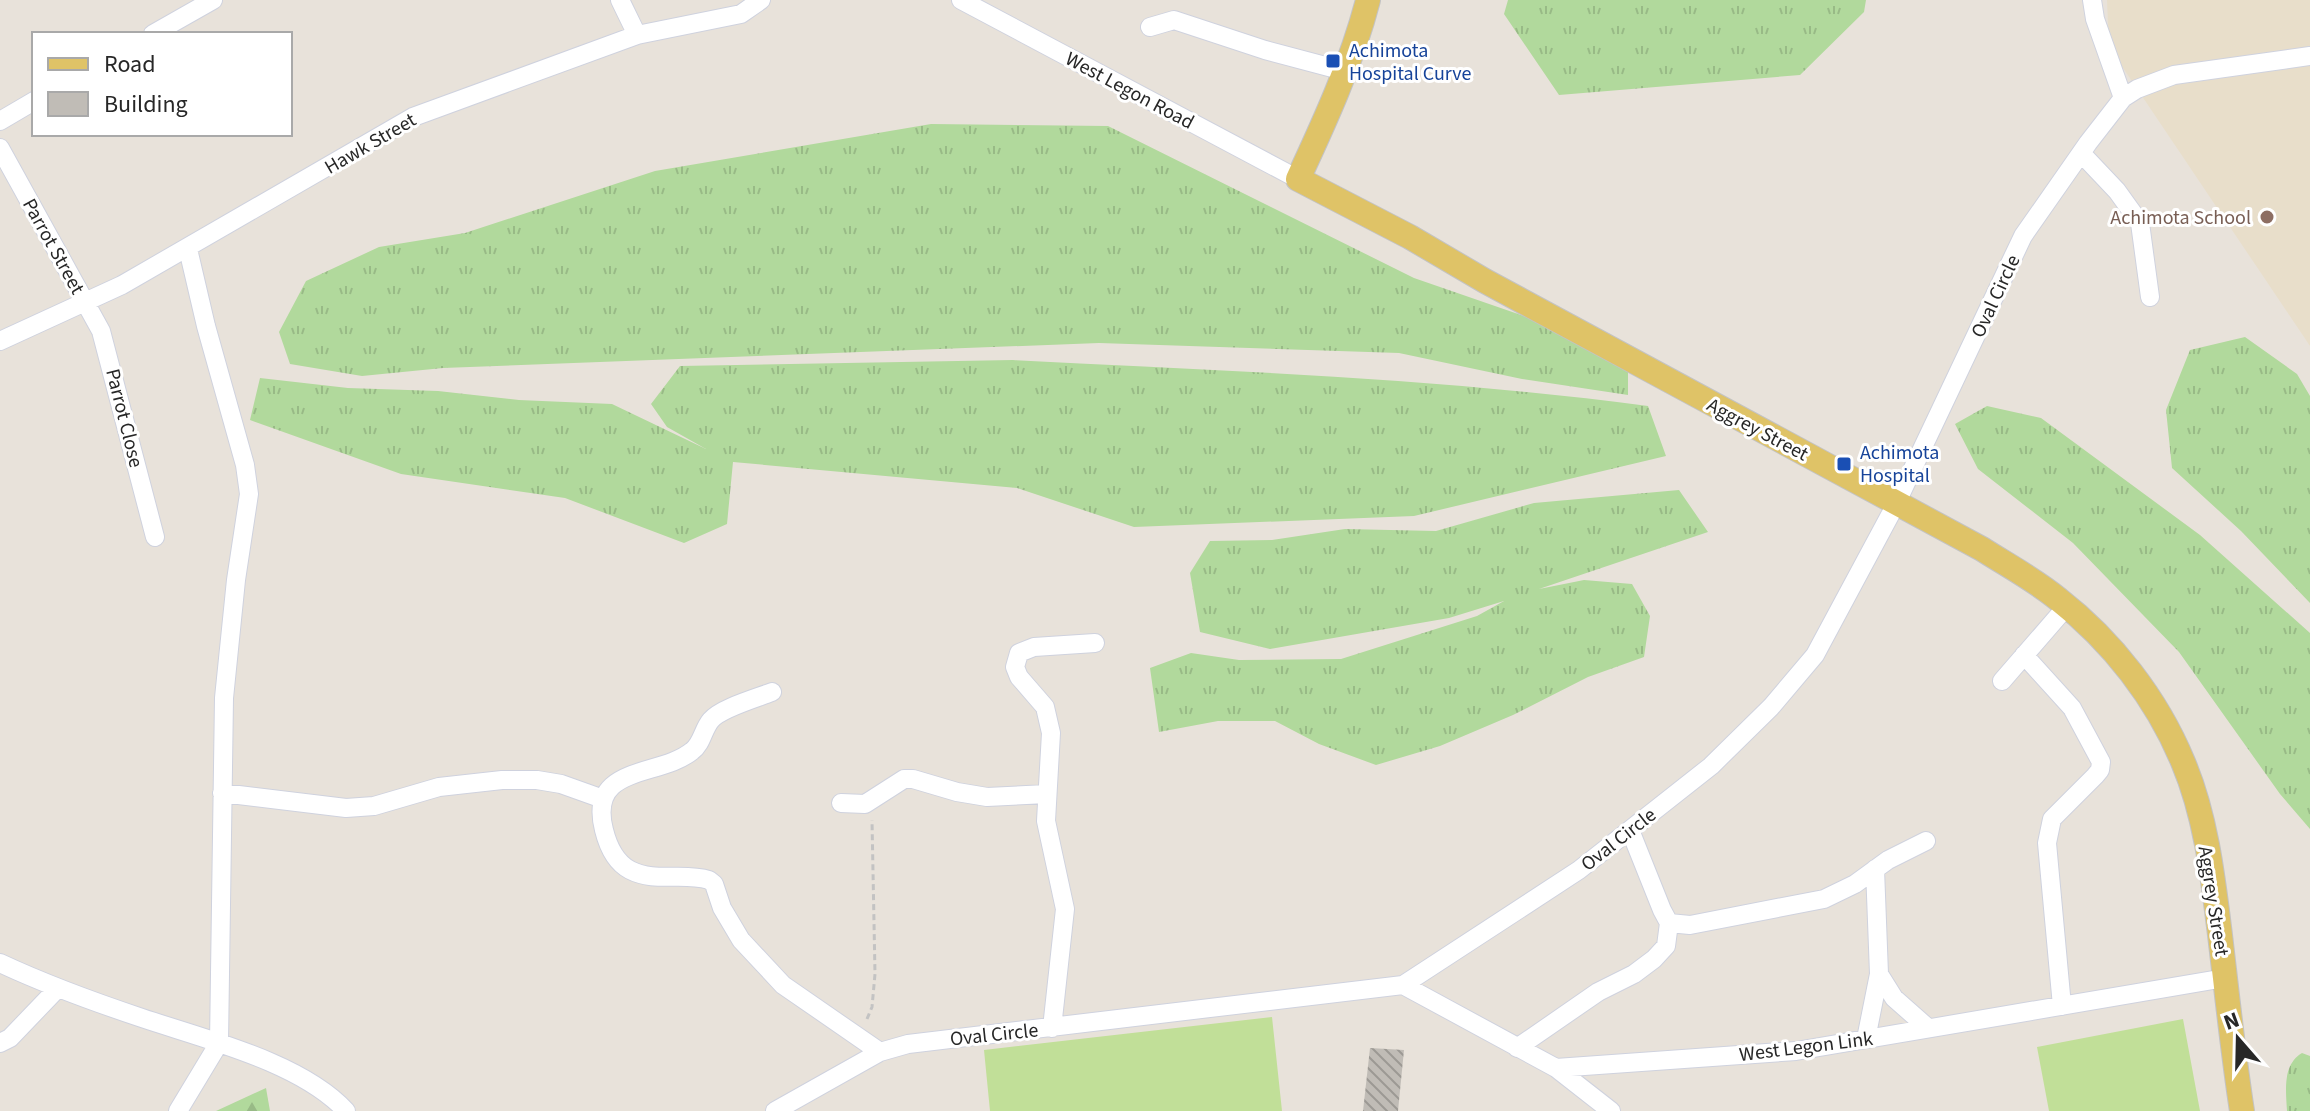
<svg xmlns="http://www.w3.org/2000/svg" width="2310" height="1111" font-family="'Source Sans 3',sans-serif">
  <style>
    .education { fill: #e8deca }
    .grass { fill: url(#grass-tufts) }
    .forest { fill: url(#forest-firs) }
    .pitch { fill: #c1df98 }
    .building { fill: url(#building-back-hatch) }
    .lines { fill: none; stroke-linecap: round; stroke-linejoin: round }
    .minor-casing { stroke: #cfd2de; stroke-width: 20 }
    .major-casing { stroke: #c3c3c3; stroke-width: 26 }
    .path { stroke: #c3c3c3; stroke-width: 3; stroke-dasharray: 6 4; stroke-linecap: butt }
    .minor { stroke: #fff; stroke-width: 18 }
    .major { stroke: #dfc367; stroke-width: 24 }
    .transit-dot { fill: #1a4fb4; stroke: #fff; stroke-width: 3 }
    .education-dot { fill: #8d6e63; stroke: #fff; stroke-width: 3 }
    .labels { text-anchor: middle; stroke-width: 6; stroke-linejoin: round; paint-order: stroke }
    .transit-label { font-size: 20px; fill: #164399; stroke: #fff; text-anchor: start }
    .street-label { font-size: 20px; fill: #272727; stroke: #fff }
    .education-label { font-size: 20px; fill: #785e54; stroke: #fff; text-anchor: end }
  </style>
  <defs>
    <pattern id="grass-tufts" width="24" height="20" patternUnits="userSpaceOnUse" patternTransform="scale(2)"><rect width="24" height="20" fill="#b1d99c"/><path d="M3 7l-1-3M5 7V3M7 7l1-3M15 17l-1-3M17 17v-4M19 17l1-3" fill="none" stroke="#98ba86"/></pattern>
    <pattern id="forest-firs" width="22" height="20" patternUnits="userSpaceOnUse" patternTransform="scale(2)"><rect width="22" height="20" fill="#b1d99c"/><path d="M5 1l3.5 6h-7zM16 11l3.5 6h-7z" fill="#98ba86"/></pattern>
    <pattern id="building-back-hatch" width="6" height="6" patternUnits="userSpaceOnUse" patternTransform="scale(2)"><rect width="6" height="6" fill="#c0bcb6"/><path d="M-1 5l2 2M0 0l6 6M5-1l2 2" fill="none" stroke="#9c9994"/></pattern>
  </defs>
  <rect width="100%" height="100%" fill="#e8e2da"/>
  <path class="education" d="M2107 0H2310V346L2109 47Z"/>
  <path class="grass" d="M1508 0H1866L1864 12 1800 75 1559 95 1504 14Z
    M931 124 1108 126 1414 278 1527 317 1628 364V395L1522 379 1399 353 1099 343 443 368 362 376 290 364 279 332 306 281 379 247 465 233 655 171Z
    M2245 337 2297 374 2310 396V603L2241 531 2172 468 2166 410 2190 350Z
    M1013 360C1225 371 1438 378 1648 406L1666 456 1414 516 1134 527 1017 488 733 462 727 524 684 543 565 498 401 474 250 420 260 378 348 388 438 391 519 400 612 404 706 449 667 427 651 404 680 366Z
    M1987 406 2041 418 2200 535 2310 633V829L2280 794 2179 652 2073 543 1978 469 1955 424Z
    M1679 490 1708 532 1539 589 1584 580 1632 584 1650 616 1644 657 1588 677 1513 715 1440 746 1376 765 1319 744 1275 721H1218L1159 732 1150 668 1191 653 1239 660 1341 659 1477 616 1504 601 1449 618 1270 649 1200 632 1190 573 1210 541 1272 540 1345 529 1436 531 1534 503Z
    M2302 1053 2310 1056V1111H2287C2286 1091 2282 1065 2302 1053Z"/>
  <path class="forest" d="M266 1088 270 1111H216Z"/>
  <path class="pitch" d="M1272 1017 1282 1111H990L984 1050Z
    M2183 1019 2200 1111H2049L2037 1047Z"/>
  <path class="building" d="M1370 1048 1404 1050 1398 1111H1363Z"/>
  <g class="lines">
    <defs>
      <path id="minor" d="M620 0 637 35
        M961 0 1298 179
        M2092 0 2095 19 2123 98
        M1150 27 1174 20 1265 50 1344 71
        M153 34 213 0
        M0 121 34 101
        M0 148 101 331 155 537
        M2081 153 2117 191 2140 223 2150 297
        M0 341 122 285 413 117 637 35 741 14 761 0
        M2024 655 2072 708 2101 762 2100 770 2095 776 2052 819 2047 843 2062 1006
        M2002 681 2067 606
        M772 692C757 698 721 708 711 720 703 729 702 744 692 751 659 778 587 764 604 830 608 846 615 862 630 870 655 883 683 872 709 880L714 884 722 908 741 940 783 985 880 1052
        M222 793 346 808 374 806 439 787 502 780H537L561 784 603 799
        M841 803 865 804 904 779H913L957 792 987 797 1047 794
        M1630 830 1662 910 1669 923 1690 925 1824 899 1855 884 1888 860 1926 841
        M0 963C47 985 94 1002 142 1018 204 1039 301 1062 346 1111
        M1879 974 1894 998 1928 1028
        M1403 985 1556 1068 1796 1051 2225 978
        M1052 1028 1065 909 1046 821 1051 733 1045 707 1019 677 1015 667 1019 653 1034 647 1095 643
        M1866 1039 1879 974 1875 869
        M0 1043 10 1038 57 989
        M1517 1048 1598 992 1634 974 1654 959 1666 946 1669 923
        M1556 1068 1611 1111
        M178 1111 219 1043 224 698 236 580 249 494 245 465 206 326 188 249
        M775 1111 880 1052 908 1044 1403 985 1579 870 1711 766 1771 707 1815 655 1896 504 2023 236 2088 143 2123 98 2137 89 2174 75 2310 56"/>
      <path id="major" d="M1368 0C1352 62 1325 121 1298 179L1410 237 1485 281 1982 549C2007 565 2035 580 2058 599 2112 641 2157 699 2183 762 2206 816 2213 878 2220 935 2227 994 2233 1053 2242 1111"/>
    </defs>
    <use href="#minor" class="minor-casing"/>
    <use href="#major" class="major-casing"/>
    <path class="path" d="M867 1019 872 1007 875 974 872 820"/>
    <use href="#minor" class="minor"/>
    <use href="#major" class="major"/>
  </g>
  <g class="transit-dot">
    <rect x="1325" y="53" width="16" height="16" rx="4"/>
    <rect x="1836" y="456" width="16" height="16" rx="4"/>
  </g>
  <circle class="education-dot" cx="2267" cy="217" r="8"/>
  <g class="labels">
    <g class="transit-label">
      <text x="1349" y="57">Achimota<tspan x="1349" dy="23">Hospital Curve</tspan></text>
      <text x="1860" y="459">Achimota<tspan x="1860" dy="23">Hospital</tspan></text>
    </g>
    <g class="street-label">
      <text transform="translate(1130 90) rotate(28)" y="7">West Legon Road</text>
      <text transform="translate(370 143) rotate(-30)" y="7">Hawk Street</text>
      <text transform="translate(54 246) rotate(61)" y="7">Parrot Street</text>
      <text transform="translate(1995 296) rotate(-65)" y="7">Oval Circle</text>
      <text transform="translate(125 418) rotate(76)" y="7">Parrot Close</text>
      <text transform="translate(1758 429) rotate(28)" y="7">Aggrey Street</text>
      <text transform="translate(1618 839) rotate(-38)" y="7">Oval Circle</text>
      <text transform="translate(2214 901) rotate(81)" y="7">Aggrey Street</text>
      <text transform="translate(994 1034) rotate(-6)" y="7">Oval Circle</text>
      <text transform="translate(1806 1046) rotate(-7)" y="7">West Legon Link</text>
    </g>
    <g class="education-label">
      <text x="2251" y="224">Achimota School</text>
    </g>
  </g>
  <rect x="32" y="32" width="260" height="104" fill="#ffffff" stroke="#a9a9a9" stroke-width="2"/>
  <rect x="48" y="58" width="40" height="12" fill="#dfc367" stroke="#a9a9a9" stroke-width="2"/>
  <text x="104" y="72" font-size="24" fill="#272727">Road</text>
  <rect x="48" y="92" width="40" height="24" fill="#c0bcb6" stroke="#a9a9a9" stroke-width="2"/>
  <text x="104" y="112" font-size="24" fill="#272727">Building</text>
  <g transform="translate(2238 1039) rotate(340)" stroke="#ffffff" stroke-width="6" paint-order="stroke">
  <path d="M0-6L14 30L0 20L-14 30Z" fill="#272727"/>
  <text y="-12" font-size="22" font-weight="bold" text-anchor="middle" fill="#272727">N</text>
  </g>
</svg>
